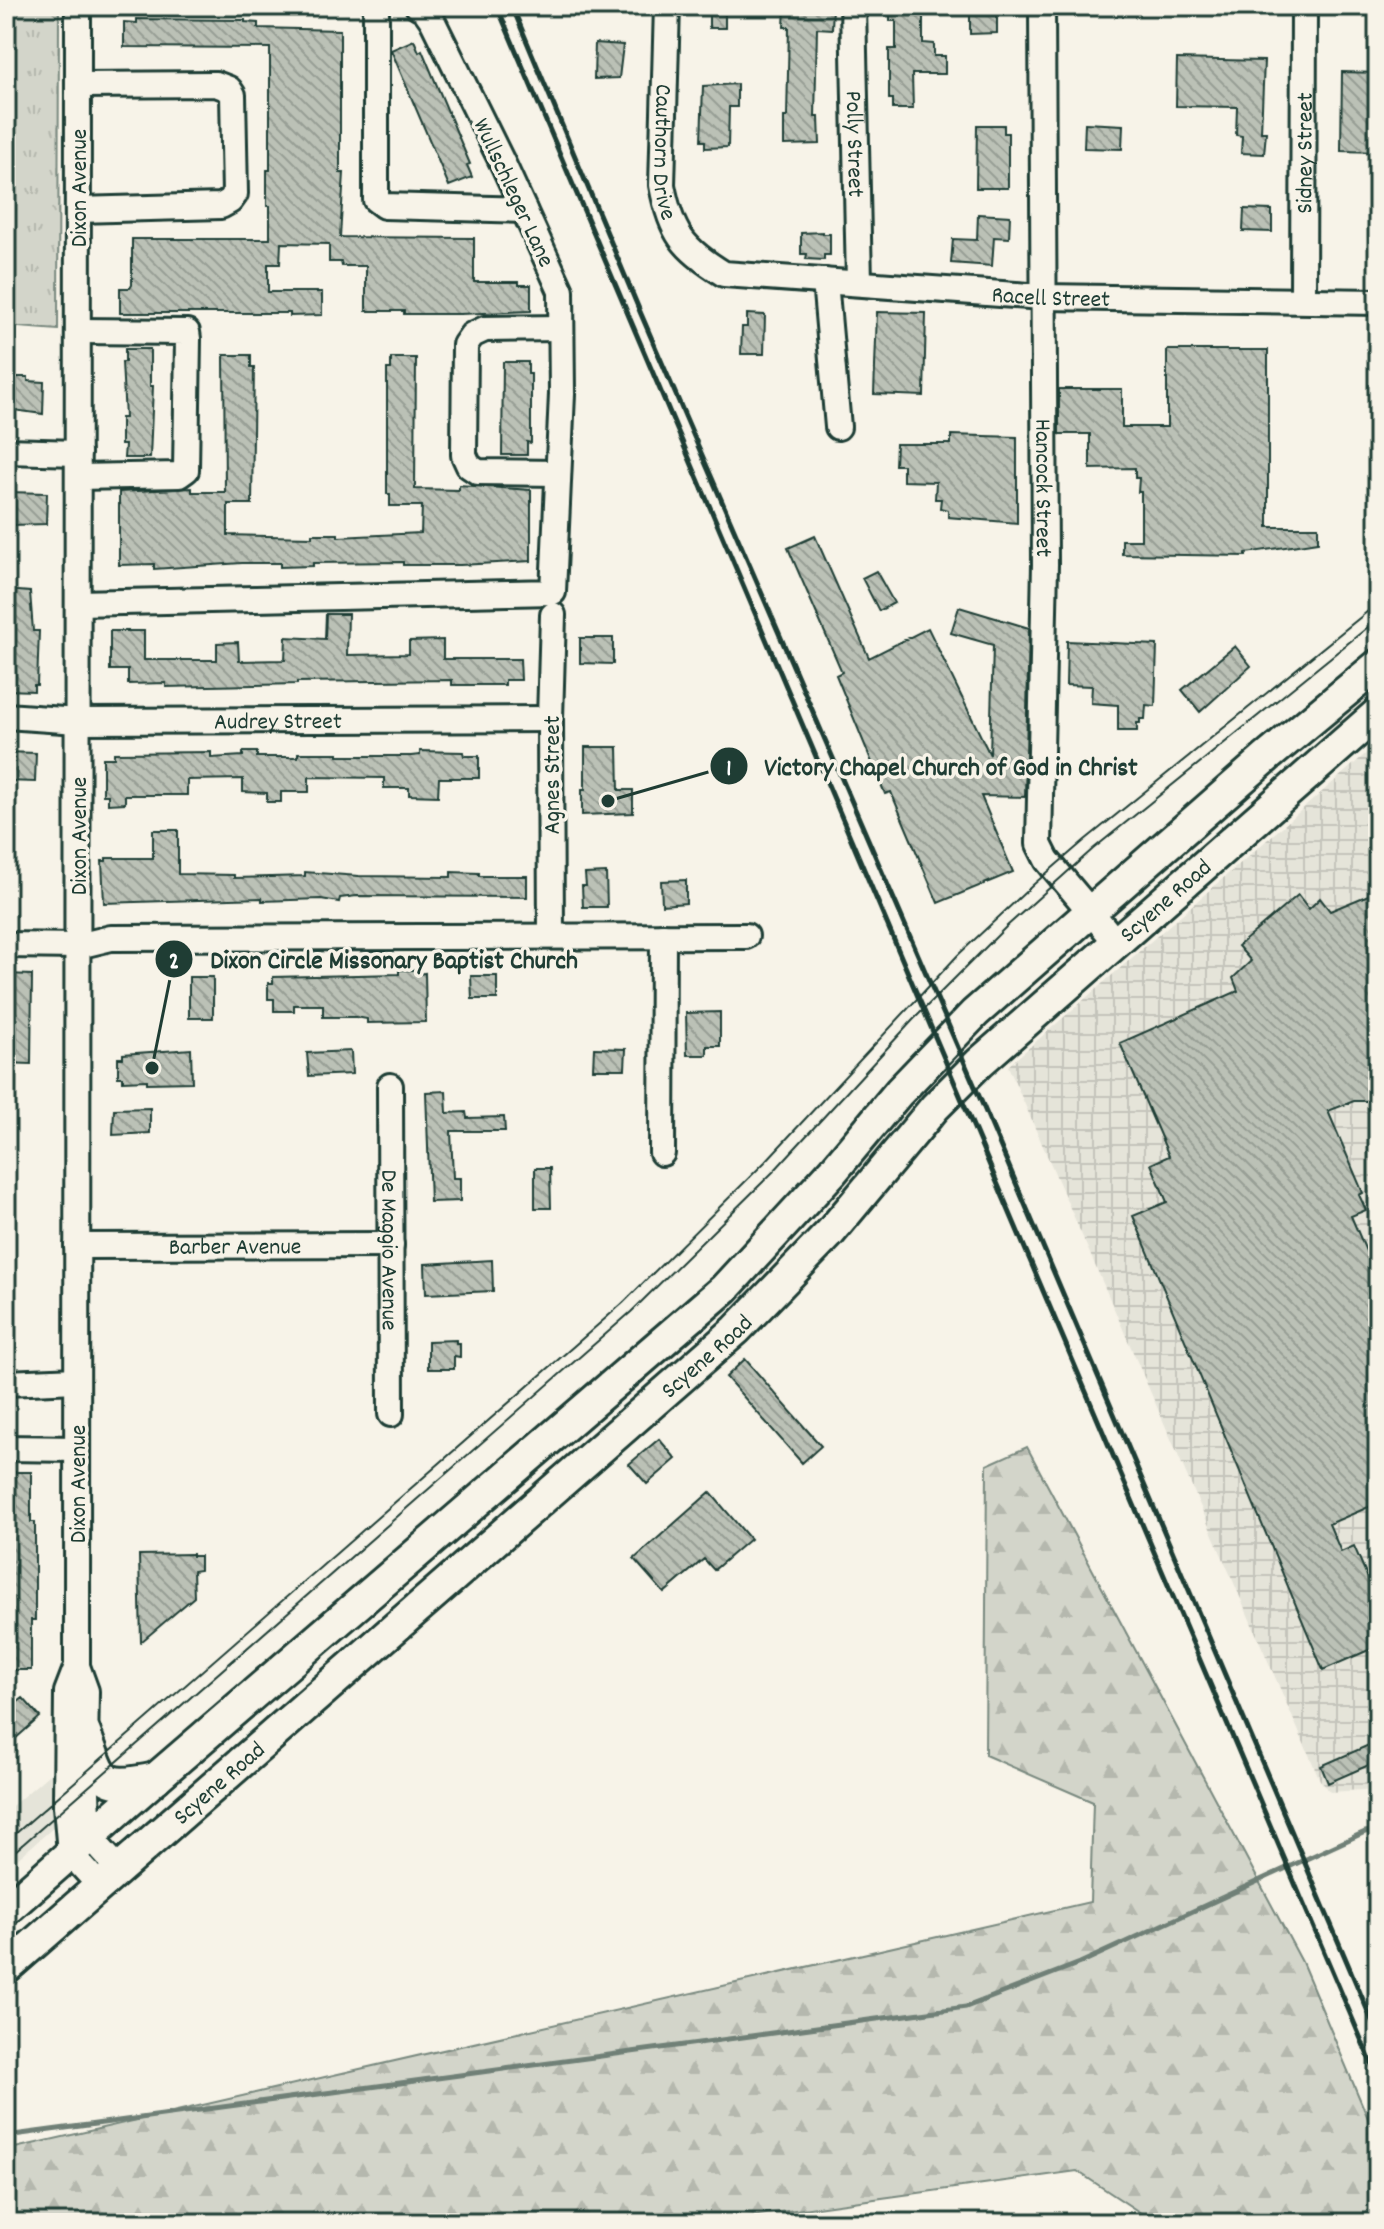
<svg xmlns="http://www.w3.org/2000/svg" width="1384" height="2229" font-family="Dekko,sans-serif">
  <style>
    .built { fill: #e5e4d9 }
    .industrial { fill: url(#industrial-grid) }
    .forest { fill: url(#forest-firs); stroke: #79897f; stroke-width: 2 }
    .park { fill: url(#park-tufts); stroke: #79897f; stroke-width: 2 }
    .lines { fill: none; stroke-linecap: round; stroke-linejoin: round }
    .stream { stroke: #6f8077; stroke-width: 5 }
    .building { fill: url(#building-back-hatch); stroke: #1f3d34; stroke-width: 2 }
    .minor-casing { stroke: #1f3d34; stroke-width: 30 }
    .major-casing { stroke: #1f3d34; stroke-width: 36 }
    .minor { stroke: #f7f3e8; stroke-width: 24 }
    .major { stroke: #f7f3e8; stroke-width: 30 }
    .tram { stroke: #1f3d34; stroke-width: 2 }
    .rail { stroke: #1f3d34; stroke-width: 5 }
    .labels { text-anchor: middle; stroke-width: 7; stroke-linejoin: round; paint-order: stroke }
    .street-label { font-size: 24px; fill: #1f3d34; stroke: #f7f3e8 }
    .leader { fill: none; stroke: #1f3d34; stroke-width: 3 }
    .callout-dot { fill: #1f3d34; stroke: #f7f3e8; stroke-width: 3 }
    .mark-label { font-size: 24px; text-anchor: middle; font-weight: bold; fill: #fff }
    .callout-label { font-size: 26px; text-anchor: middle; font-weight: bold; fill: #1f3d34; stroke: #f7f3e8; stroke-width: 7; stroke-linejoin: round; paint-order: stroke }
  </style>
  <defs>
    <pattern id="industrial-grid" width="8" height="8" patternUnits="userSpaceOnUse" patternTransform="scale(2)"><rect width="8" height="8" fill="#e5e4d9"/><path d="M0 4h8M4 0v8" fill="none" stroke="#c4c4bb"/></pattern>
    <pattern id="forest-firs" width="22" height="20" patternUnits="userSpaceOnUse" patternTransform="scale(2)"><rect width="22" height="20" fill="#d3d5ca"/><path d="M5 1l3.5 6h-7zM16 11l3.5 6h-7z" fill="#b5b8ae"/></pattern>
    <pattern id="park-tufts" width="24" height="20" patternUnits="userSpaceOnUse" patternTransform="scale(2)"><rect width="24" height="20" fill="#d3d5ca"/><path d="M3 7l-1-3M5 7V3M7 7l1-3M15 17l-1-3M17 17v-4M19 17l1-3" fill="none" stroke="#b5b8ae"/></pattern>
    <pattern id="building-back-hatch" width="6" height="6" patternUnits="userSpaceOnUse" patternTransform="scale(2)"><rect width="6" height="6" fill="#bbc1b6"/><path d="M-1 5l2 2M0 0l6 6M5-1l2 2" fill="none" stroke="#979e95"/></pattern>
  </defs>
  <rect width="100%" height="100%" fill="#f7f3e8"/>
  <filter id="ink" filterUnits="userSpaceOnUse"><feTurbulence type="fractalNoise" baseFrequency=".0125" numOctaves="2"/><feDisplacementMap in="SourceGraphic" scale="16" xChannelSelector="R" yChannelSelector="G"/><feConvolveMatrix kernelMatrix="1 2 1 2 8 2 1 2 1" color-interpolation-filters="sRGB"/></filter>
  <g filter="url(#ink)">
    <path class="built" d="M54 1770V1827L6 1869V1811Z"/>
    <path class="industrial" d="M1378 743V1789L1330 1792 1320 1780 1008 1066Z"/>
    <path class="forest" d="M1027 1447 1302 1962 1378 2142V2223H1156L1077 2171 700 2223H6V2150L1090 1902 1093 1802 985 1755 987 1465Z"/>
    <path class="park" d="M6 6H59L58 330 6 326Z"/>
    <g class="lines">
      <path class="stream" d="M6 2136 966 2007 1080 1963 1365 1832 1378 1830"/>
    </g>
    <path class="building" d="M709 6H725V28H709Z
      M785 6H833L832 29 817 28 815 117H819L820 144 784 145V117H787L789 27H784Z
      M890 6H923V43L934 44V56H945V74H912L913 109H893V99H889V49H896V21H890Z
      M970 6H997V33L970 34Z
      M137 19 245 20V22L258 23V28L340 30V173H344L340 237 474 238V282H519V285H531V311L460 314H404V311H366V266H342L341 262H329V244L281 243 280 264H268V292H322V315L290 316V313H120V288H130L132 285V239H270V206H267V170H270V48L124 47V22L137 23Z
      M414 40 419 52 422 50 470 164 467 165 472 177 449 186 391 50Z
      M595 43 623 45 619 78 594 79Z
      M1177 59 1264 61 1261 132H1266L1264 154 1241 153 1242 136 1236 135 1237 107 1176 106Z
      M1342 72 1378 73V152L1341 151Z
      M737 84V107H729L728 147 705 148V141H701L703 86Z
      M1085 123 1123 125 1122 149 1084 148Z
      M977 125H1004V133H1008V188H976Z
      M1244 209 1272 210V232L1243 231Z
      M978 214 1010 216 1009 238 994 237 992 266 951 263 953 239 977 240Z
      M823 232V234H830V255H824V260L806 259 807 254H801V233Z
      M877 312 926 313 924 396 874 394Z
      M747 314 765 315 764 354H741L742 327H747Z
      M125 349H150V386H153L150 458H124L125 445H121V418H125L122 362H125Z
      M1167 350H1268V527H1318V542L1246 553V556L1122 554V540H1141V492H1138L1139 478H1135V468L1090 469V434H1059V389H1122V427H1167Z
      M224 355H251V367H254L252 504H228V535L312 537V534H338V537L421 533 422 506H390V494H387V369H391V358H416L415 489 459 490V485L531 490V561L460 565H403V562L313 563V566L280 567V563H242L154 569V564L119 565V492L192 488V492H225Z
      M503 362H528V374H531V443L527 442V455H502Z
      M6 377H28V381L44 382 43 414 6 409Z
      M951 435 1017 437V523L948 517V510L940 508 941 499H935L936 482 903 481V465H895L896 444H951Z
      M6 492 47 493 46 524 13 525V522H6Z
      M815 536 869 658 928 628 990 755 993 645 951 633 959 607 1029 628 1025 797 981 796 1013 872 938 903 891 792 885 794 836 675 842 672 788 548Z
      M876 571 894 603 879 611 862 578Z
      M6 590 30 592 33 631H39L37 685H34V691L6 690V668H11L12 618H6Z
      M326 614H348L347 655 409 654V641L443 640V659H520L521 680H505V685H452V680L297 682V684L166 687V683L128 684V670H110V631H144V660H217V643L238 642 239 661 285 660 286 637 325 639Z
      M580 638H613V664L580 663Z
      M1067 641 1157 645 1155 706 1146 705 1145 719H1140V723H1137V731H1118V705L1091 703 1092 686 1066 685Z
      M1235 646 1251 666 1200 712 1182 690Z
      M585 747H618L619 790H633V813L582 815V789H585Z
      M420 751 463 752 464 756H479V778H439L438 796 409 795V788H384V778L309 777V792H281V802H267V793L243 792V779L187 780V795H125V803L108 804V795H103V758H114V753L211 752V758L243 756V752H257V757H298V753H338V756H411L420 755Z
      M6 752 36 753 35 782 6 781Z
      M153 830H178V874L234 875V878L305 876V872L359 876 451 877V872L479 873V876H527V897L357 896 340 898 339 902 321 899 262 901V898L104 903 102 861H106V858H153Z
      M606 873 607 907H583L582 886H586L585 874Z
      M686 880V903L662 905 661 881Z
      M1378 891V1101H1354L1328 1111 1363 1193 1359 1195 1366 1210 1351 1216 1375 1272 1378 1271V1503L1329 1524 1341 1552 1354 1546 1378 1601V1646L1323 1670 1133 1216 1167 1202 1151 1164 1169 1156 1120 1043 1238 991 1233 978 1251 961 1238 946 1298 895 1309 909 1320 898 1330 911Z
      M399 970H417V974L425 973 426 1022 367 1023V1019L356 1017H323V1005H294V1011H274V999H268V983H273V977L399 974Z
      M6 974 32 975 31 1064 6 1063Z
      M471 976H497V999H472Z
      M189 977H213V1018H189Z
      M720 1012V1046H707V1055H687L686 1013Z
      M594 1048 626 1049 625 1069H593Z
      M191 1049 192 1082 147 1083V1080L123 1081V1077H118V1058H123V1054Z
      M351 1051 352 1074 309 1076 307 1053Z
      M446 1091 447 1113 466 1112 467 1118 504 1117 505 1131H451L453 1178H460V1201L430 1202 426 1092Z
      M150 1108V1133L113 1135 114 1109Z
      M535 1168H550L551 1208H535Z
      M492 1260 493 1291 426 1294 425 1264Z
      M456 1340V1343H460V1357L454 1356V1369H428V1341Z
      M745 1359 821 1446 802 1463 726 1377Z
      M659 1439 676 1459 647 1484 629 1464Z
      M6 1472H31V1522H35V1620H31V1670H6Z
      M710 1492 750 1539 714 1570 704 1559 664 1593 634 1559Z
      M192 1554V1556H200V1570L193 1571 194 1597 141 1642 139 1555Z
      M23 1698 40 1717 6 1747V1711Z
      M1378 1741V1761L1328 1783 1321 1766Z"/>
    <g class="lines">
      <defs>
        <g id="minor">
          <path d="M78 6 77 1666 86 1691 85 1750 89 1836 119 1869"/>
          <path d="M376 6V200L384 206 524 210"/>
          <path id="s1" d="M667 6 662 185C671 233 683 249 724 274L1043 297 1378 302"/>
          <path id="s2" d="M853 6 859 282"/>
          <path id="s3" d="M1042 6 1045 564 1039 844 1047 860 1116 942"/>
          <path d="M78 210 221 206 230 201 235 194 233 95 229 89 216 84 78 85"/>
          <path d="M825 281 838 427"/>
          <path id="s4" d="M1303 299 1304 6"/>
          <path d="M6 451 78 453"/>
          <path d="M558 473 478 472 469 466 464 455 465 345 472 335 485 329 561 328"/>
          <path d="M78 477 179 475 186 470 188 339 187 332 78 331"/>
          <path d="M78 603 553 592 562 394 561 291 504 166 432 20 425 10 418 6"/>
          <path id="s5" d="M6 716 78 721 550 719"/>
          <path d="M551 935 550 719 553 615"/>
          <path d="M6 945 78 946 111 938 746 936"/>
          <path id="s6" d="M390 1086 391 1414"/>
          <path d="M662 1153 663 936"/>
          <path id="s7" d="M77 1246 391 1245"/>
          <path d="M6 1383 77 1380"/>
          <path d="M6 1448 77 1449"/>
          <path d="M77 1666 67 1692 66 1806 70 1853 100 1886"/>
        </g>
        <g id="major">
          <path d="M85 1733C103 1781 99 1790 156 1778"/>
          <path d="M6 1910 156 1778 725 1288 833 1171 899 1092 975 1013 1267 757 1378 665"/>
          <path id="s8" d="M6 1968 736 1330 830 1233 935 1107 979 1063 1378 713"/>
        </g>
      </defs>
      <use href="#minor" class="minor-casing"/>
      <use href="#major" class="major-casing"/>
      <use href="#minor" class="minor"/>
      <use href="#major" class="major"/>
      <path class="tram" d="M6 1842 623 1303 765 1162 958 955 1034 884 1085 840 1378 603
        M6 1859 631 1312 773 1172 913 1020 1006 927 1093 849 1378 619"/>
      <path class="rail" d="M497 6 1378 2079
        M512 6 641 314 979 1096 1378 2035"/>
    </g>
  </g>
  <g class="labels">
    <g class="street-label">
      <text dy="8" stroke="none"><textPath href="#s2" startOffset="138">Polly Street</textPath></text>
      <text dy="8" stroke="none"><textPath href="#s1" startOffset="146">Cauthorn Drive</textPath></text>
      <text dy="8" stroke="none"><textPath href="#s4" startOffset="146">Sidney Street</textPath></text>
      <text transform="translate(78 188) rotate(-90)" y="8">Dixon Avenue</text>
      <text transform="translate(515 192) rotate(65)" y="8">Wullschleger Lane</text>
      <text dy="8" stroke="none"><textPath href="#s1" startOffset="620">Racell Street</textPath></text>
      <text dy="8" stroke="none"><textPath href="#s3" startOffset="482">Hancock Street</textPath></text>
      <text dy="8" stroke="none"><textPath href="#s5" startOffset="272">Audrey Street</textPath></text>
      <text transform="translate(551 775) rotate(-90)" y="8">Agnes Street</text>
      <text transform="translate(78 836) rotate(-90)" y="8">Dixon Avenue</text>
      <text dy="8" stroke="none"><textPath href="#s8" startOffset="1578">Scyene Road</textPath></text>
      <text dy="8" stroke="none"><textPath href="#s7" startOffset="158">Barber Avenue</textPath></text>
      <text dy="8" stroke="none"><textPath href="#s6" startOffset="164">De Maggio Avenue</textPath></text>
      <text dy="8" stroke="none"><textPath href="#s8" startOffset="930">Scyene Road</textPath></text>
      <text transform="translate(77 1484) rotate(-90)" y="8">Dixon Avenue</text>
      <text dy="8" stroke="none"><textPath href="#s8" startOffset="282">Scyene Road</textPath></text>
    </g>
  </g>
  <path class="leader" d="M608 801L729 766M152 1068L174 959"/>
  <g class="callout-dot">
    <circle cx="608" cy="801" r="8"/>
    <circle cx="152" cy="1068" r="8"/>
    <circle cx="729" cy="766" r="20"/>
    <circle cx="174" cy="959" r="20"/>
  </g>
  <g class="mark-label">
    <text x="729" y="775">1</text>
    <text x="174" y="968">2</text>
  </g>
  <g class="callout-label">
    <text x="951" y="775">Victory Chapel Church of God in Christ</text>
    <text x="394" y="968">Dixon Circle Missonary Baptist Church</text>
  </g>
  <rect width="1384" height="2229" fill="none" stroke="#f7f3e8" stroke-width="32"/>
  <rect x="16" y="16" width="1352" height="2197" fill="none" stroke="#1f3d34" stroke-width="3" filter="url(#ink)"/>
</svg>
